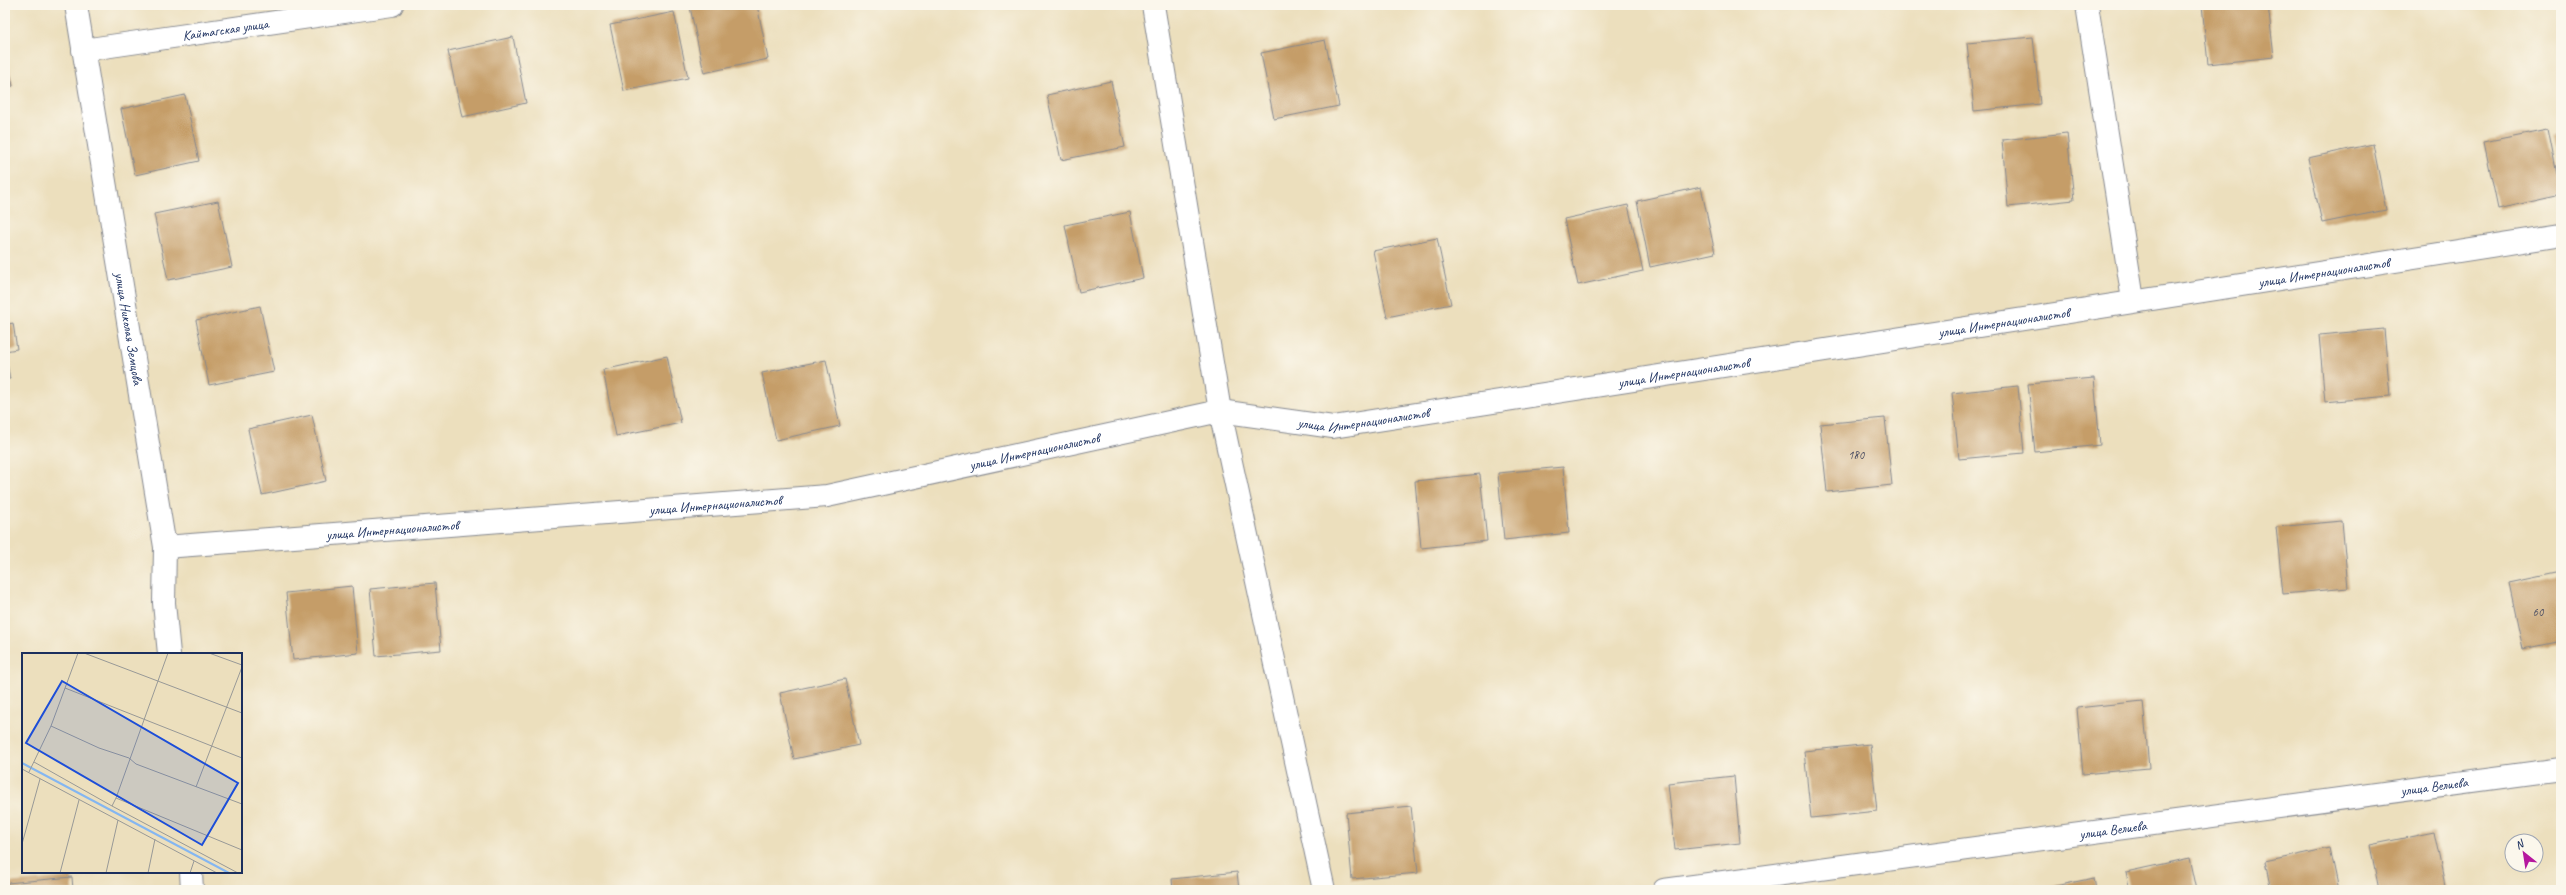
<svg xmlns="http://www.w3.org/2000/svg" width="2566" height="895" font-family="Caveat,sans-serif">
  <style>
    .building { fill: #c59d67 }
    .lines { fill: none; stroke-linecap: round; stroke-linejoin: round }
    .street-casing { stroke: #84878e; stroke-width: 24 }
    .street { stroke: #fff; stroke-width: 22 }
    .labels { text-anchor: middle; stroke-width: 3.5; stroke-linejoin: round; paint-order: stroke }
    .number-label { font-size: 12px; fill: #464a60 }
    .street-label { font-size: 14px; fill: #1b2f5e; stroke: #fbf7ec }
    .inset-river { fill: none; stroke: #84b6f1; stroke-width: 2 }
    .inset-road { fill: none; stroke: #989997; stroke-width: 1 }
    .view { fill: #1d4ed8; fill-opacity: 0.15; stroke: #1d4ed8; stroke-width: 2 }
    .inset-edge { fill: none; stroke: #1b2f5e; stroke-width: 2 }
  </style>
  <rect width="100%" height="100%" fill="#fbf7ec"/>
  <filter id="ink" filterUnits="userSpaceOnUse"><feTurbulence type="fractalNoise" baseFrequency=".025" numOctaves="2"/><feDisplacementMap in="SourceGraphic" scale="8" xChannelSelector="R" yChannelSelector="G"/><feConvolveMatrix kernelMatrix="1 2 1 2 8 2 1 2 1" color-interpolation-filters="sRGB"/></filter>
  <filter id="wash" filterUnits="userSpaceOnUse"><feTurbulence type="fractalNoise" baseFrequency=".012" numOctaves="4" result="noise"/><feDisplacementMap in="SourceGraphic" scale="16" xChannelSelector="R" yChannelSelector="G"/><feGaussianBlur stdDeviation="0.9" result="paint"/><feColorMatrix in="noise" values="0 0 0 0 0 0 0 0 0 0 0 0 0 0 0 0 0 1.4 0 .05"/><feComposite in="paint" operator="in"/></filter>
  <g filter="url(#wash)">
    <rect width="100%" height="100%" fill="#ecdfbd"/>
    <g id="blocks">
      <path class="building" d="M697 5H757L768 59 704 73 690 7Z
        M2202 5H2268L2274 57 2208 64Z
        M674 12 688 78 624 91 610 25Z
        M513 37 526 103 462 117 448 51Z
        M2033 37 2040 104 1974 111 1967 43Z
        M1325 40 1339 106 1274 119 1261 53Z
        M5 50 13 86 5 88Z
        M1111 81 1125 147 1061 160 1047 95Z
        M185 95 199 161 135 175 121 109Z
        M2548 129 2561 195 2498 209 2484 142Z
        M2561 132V149H2560L2557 133Z
        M2067 133 2074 200 2008 207 2002 140Z
        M2373 144 2386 210 2322 223 2308 158Z
        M1701 187 1715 253 1650 267 1637 201Z
        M218 201 232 267 168 280 154 214Z
        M1628 205 1643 271 1578 285 1564 219Z
        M1130 212 1143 278 1079 292 1065 225Z
        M1437 238 1451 304 1387 317 1373 251Z
        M260 306 274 372 209 385 196 320Z
        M13 323 17 349 5 351V325Z
        M2384 329 2390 396 2325 402 2319 335Z
        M5 353 10 379H5Z
        M667 356 681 423 616 436 603 370Z
        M826 360 840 426 776 440 762 373Z
        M2094 378 2100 445 2035 452 2028 384Z
        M2018 386 2024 453 1959 459 1952 393Z
        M312 415 326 481 262 495 248 429Z
        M1885 418 1892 485 1827 492 1820 424Z
        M1563 467 1569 533 1504 540 1498 473Z
        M1480 474 1487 541 1421 548 1415 481Z
        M2342 521 2348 588 2283 594 2276 527Z
        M2561 572V641L2523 649 2509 583Z
        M435 583 441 650 376 656 370 589Z
        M352 586 358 653 293 660 286 593Z
        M845 679 859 745 794 759 780 693Z
        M2143 701 2149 768 2083 774 2077 708Z
        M1870 744 1877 811 1811 818 1804 751Z
        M1734 776 1740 843 1675 850 1668 783Z
        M1411 806 1418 873 1352 879 1346 813Z
        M2434 832 2446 890H2379L2370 845Z
        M2329 848 2338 890H2271L2265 862Z
        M2190 858 2197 890H2130L2126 872Z
        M1237 872 1239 890H1173L1172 879Z
        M72 877 73 890H7V883Z
        M2094 878 2096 890H2041V889Z"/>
    </g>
  </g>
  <g filter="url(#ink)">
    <use href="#blocks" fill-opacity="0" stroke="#84878e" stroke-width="1"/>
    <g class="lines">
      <defs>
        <g id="street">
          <path id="s1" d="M76 5 165 547 164 603 169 654"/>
          <path d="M1153 5 1220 411 1324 890"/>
          <path d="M2087 5 2133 300"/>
          <path id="s2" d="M83 50 392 5"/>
          <path id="s3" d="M165 547 827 496 1220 411 1333 427 2561 235"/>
          <path d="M191 872 192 890"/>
          <path id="s4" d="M1664 890 2561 769"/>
        </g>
      </defs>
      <use href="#street" class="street-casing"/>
      <use href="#street" class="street"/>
    </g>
  </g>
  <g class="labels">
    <g class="number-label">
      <text x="1856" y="459">180</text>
      <text x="2538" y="616">60</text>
    </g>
    <g class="street-label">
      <text dy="5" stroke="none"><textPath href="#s2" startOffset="144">Кайтагская улица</textPath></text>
      <text dy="5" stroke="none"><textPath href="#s3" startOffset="2183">улица Интернационалистов</textPath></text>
      <text dy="5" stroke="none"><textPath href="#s3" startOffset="1859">улица Интернационалистов</textPath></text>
      <text dy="5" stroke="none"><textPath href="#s1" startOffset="328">улица Николая Земцова</textPath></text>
      <text dy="5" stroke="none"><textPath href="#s3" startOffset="1535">улица Интернационалистов</textPath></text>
      <text dy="5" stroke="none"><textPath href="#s3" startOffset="1211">улица Интернационалистов</textPath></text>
      <text dy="5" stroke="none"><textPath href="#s3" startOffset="876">улица Интернационалистов</textPath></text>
      <text dy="5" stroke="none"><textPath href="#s3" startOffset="552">улица Интернационалистов</textPath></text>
      <text dy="5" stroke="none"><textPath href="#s3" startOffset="228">улица Интернационалистов</textPath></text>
      <text dy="5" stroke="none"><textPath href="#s4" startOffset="777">улица Велиева</textPath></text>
      <text dy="5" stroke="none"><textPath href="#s4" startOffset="453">улица Велиева</textPath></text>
    </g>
  </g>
  <g transform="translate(22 653)">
    <rect width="220" height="220" fill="#ecdfbd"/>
    <path class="inset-river" d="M0 110 207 220"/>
    <path class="inset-road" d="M62 0 220 60M187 0 220 12M43 35 220 105M29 73 77 95 107 105 114 111 220 151M12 109 90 153 94 145 220 197M0 116 195 220M7 119 29 73 56 0M174 134 220 14M94 145 146 0M90 153 216 220M0 191 18 126M38 220 57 147M84 220 96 167M126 220 133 186M168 220 172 208"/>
    <path class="view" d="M40 28 216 130 180 192 4 90Z"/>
    <rect width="220" height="220" class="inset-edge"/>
  </g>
  <rect width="2566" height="895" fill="none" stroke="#fbf7ec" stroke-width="20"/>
  <g transform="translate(2524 853) rotate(330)"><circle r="19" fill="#fbf7ec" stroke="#a1a7b3"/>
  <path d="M0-3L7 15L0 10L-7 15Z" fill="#b5179e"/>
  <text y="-6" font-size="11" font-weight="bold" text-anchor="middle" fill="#1b2f5e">N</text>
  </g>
</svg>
